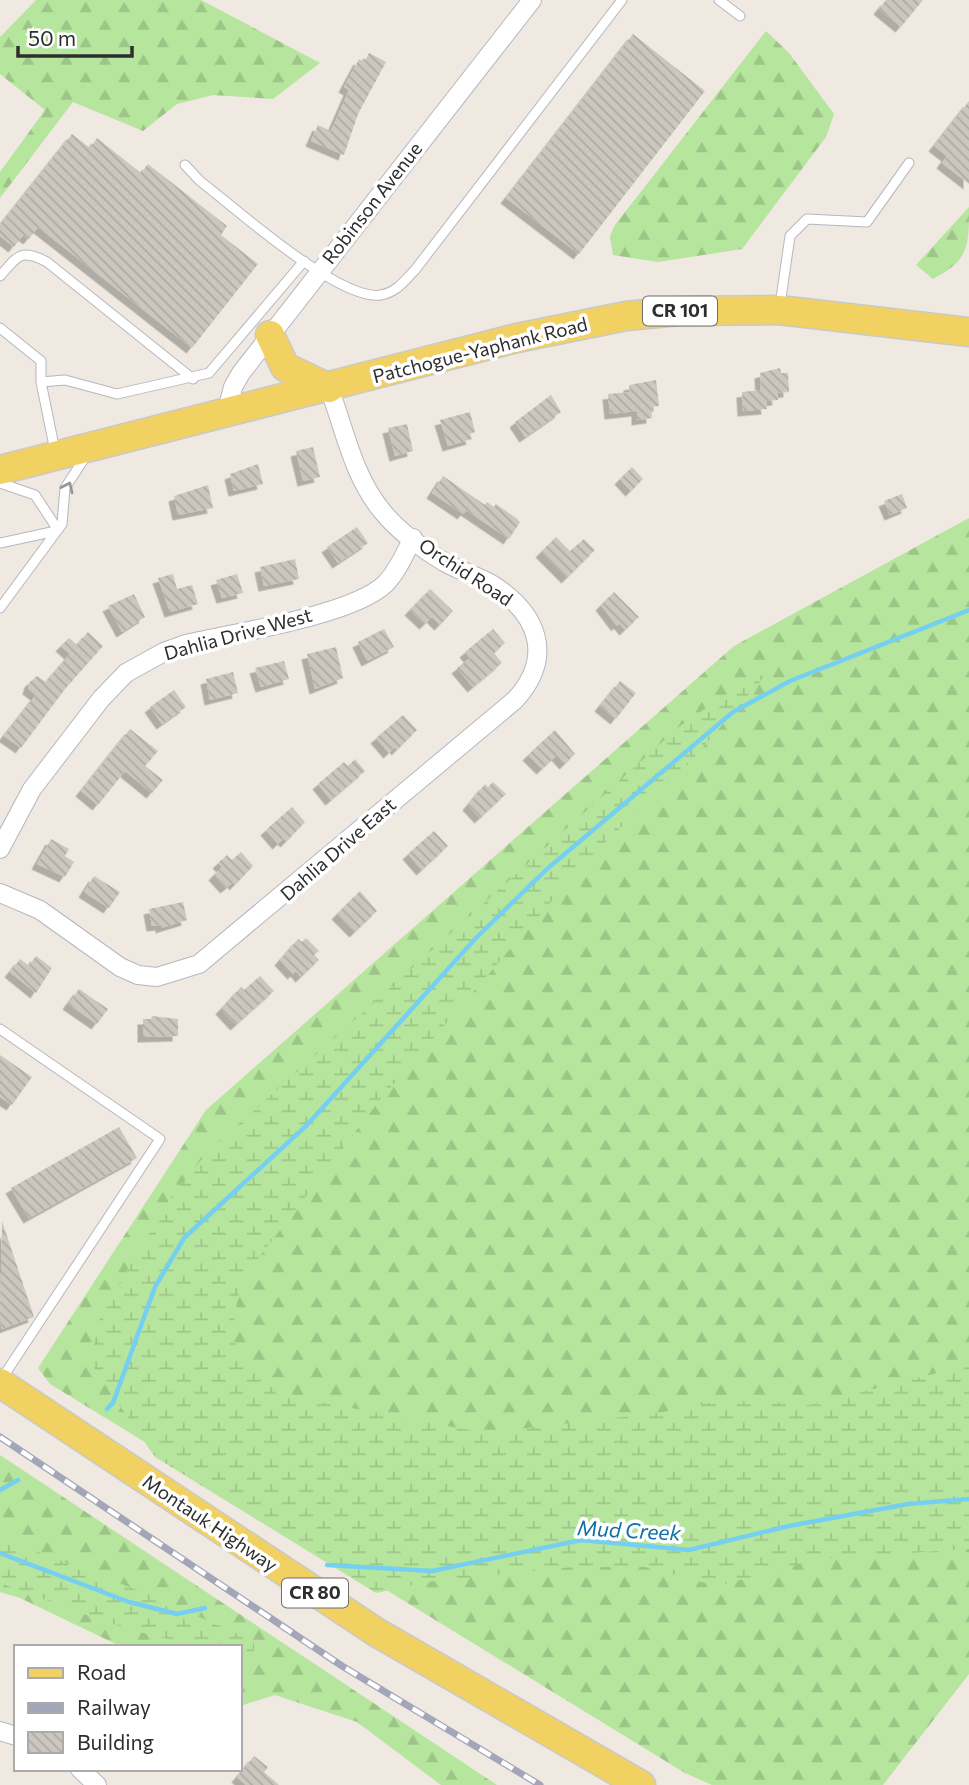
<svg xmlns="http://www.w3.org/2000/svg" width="969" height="1785" font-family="Commissioner,sans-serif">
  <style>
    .forest { fill: url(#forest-firs) }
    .wetland { fill: url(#wetland-marsh) }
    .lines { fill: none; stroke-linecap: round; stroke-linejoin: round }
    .stream { stroke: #75cff0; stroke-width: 4.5 }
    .building { fill: url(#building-back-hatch); filter: url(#shadow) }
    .lane-casing { stroke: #b4b7c1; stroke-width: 11 }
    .street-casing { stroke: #b4b7c1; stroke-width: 20 }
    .primary-casing { stroke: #c9c9c9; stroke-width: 31 }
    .lane { stroke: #fff; stroke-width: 9 }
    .street { stroke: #fff; stroke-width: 18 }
    .primary { stroke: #f2d163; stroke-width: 28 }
    .rail-casing { stroke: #a3a6b8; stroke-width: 7 }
    .rail { stroke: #fff; stroke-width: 4.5; stroke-dasharray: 13; stroke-linecap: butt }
    .oneway { stroke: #969696 }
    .labels { text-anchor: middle; stroke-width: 7; stroke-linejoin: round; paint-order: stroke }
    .shield { fill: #fff; stroke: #6d6d6d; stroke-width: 2 }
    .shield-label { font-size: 18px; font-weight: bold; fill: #2e2e2e }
    .street-label { font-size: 19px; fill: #2e2e2e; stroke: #fff }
    .water-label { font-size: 21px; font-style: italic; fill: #0d6fa3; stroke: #fff }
  </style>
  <defs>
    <pattern id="forest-firs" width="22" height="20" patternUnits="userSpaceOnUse" patternTransform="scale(1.75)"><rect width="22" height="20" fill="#b6e59e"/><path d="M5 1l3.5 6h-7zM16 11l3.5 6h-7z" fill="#9dc588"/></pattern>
    <pattern id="wetland-marsh" width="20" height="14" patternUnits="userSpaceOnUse" patternTransform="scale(1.75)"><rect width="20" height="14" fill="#b6e59e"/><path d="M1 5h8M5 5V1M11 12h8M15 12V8" fill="none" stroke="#9dc588"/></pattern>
    <pattern id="building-back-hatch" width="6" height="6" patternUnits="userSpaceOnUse" patternTransform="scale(1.75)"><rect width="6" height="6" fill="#cbc7bf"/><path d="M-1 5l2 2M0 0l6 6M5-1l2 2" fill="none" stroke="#afaba4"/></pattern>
    <filter id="shadow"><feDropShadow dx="-5.5" dy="5.5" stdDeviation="0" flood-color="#0004"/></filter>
  </defs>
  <rect width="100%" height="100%" fill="#efe9e1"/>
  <path class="forest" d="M36 0H201L320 63 273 99 213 95 177 104 143 131 73 102 0 198V172L45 110 0 74V37Z
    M766 31 789 53 834 114 826 137 742 249 658 262 613 255 610 236 615 225Z
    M969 207C969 247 969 260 933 279L916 265Z
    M969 518V1674L883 1785H712L685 1773 50 1384 38 1368 206 1110 734 646Z
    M0 1455 497 1785H441L357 1722 275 1695 240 1706V1647H122L20 1598 0 1592Z"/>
  <path class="wetland" d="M783 655 697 754 590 857 383 1096 241 1281 231 1338 277 1394 485 1433 658 1413 724 1400 810 1405 969 1365V1549L820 1559 717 1586 645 1567H573L427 1582 376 1593 155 1457 90 1362 101 1313 173 1194 207 1153 680 726Z
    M0 1537 145 1593 254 1641V1661L240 1657V1647C157 1647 77 1611 0 1583Z"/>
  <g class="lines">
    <path class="stream" d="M107 1409 113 1403 155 1287 184 1238 307 1125 475 939 547 869 733 712 790 681 969 610
      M0 1490 18 1480
      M0 1553 129 1602 177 1614 205 1608
      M327 1565 432 1571 581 1540 689 1550 789 1526 908 1504 969 1499"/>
  </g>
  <path class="building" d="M886 0H923L901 27 879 9Z
    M633 34 705 91 579 254 506 198Z
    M369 53 386 62 358 114 344 155 311 141 318 125 331 131 349 90 344 87 359 59 364 62Z
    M969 101V184L942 163 947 156 934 146Z
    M72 134 90 148 97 138 141 173 148 164 227 226 221 235 258 264 192 348 38 227 29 239 23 235 14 247 0 236V225Z
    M780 368 781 373H788L789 392 777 393 778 400 766 401 767 409 743 411 742 392 761 390 760 373Z
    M656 380 659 406 651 407 652 418 637 420V411L610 414 608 394 630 392 629 385Z
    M551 395 561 412 525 437 515 422Z
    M470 412 475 432 470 434 472 439 448 446 440 420Z
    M407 424 413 451 395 456 388 428Z
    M313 447 320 477 303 481 296 451Z
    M258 464 263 484 234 491 230 474Z
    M632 467 643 479 631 491 620 479Z
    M443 476 485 505 487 502 494 507 496 504 516 518 520 522 509 539 466 510 463 514 432 493Z
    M208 485 213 508 178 515 174 496Z
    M902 494 907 508 890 515 884 501Z
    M357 527 368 543 338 563 327 547Z
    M556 537 570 551 584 539 595 550 567 578 541 552Z
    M295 559 299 579 264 586 260 567Z
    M173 574 177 589 192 585 198 604 170 612 158 578Z
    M237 574 243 593 222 598 216 580Z
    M430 589 453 611 440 625 432 617 425 624 410 610Z
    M614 592 639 617 625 630 619 623 617 626 601 605Z
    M134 594 145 617 122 632 108 606Z
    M384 629 394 647 367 661 358 642Z
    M493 629 505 643 494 653 502 663 473 687 457 668 470 658 465 652Z
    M88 632 103 646 65 689 21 748 17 745 4 736 36 695 28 689 30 682 37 676 46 682 70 654 61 646 69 638 77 645Z
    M336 647 343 678 315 689 307 654Z
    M284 661 289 679 261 687 255 668Z
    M233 672 238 693 210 700 206 679Z
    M620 681 636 693 616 719 600 706Z
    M174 690 186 707 162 724 150 707Z
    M403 715 417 730 397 750 395 747 389 753 376 738Z
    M130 729 158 751 145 766 163 780 152 793 125 771 98 805 81 791Z
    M555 730 575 754 565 764 557 755 542 769 528 755Z
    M355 759 365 771 331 800 318 784 344 762 348 766Z
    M493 782 506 794 480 818 468 805 485 784 488 787Z
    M292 807 305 822 286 842 283 839 278 844 266 830Z
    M434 831 448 846 422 870 408 854Z
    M51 839 69 849 65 856 74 862 65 877 37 864Z
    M241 852 253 866 235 885 233 882 226 888 214 875 222 867 218 863 227 855 232 860Z
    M94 876 120 892 109 908 84 892Z
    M360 891 377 911 355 932 337 914Z
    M183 902 187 920 161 928V925L152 926 149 909Z
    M306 938 319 951 314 955 319 960 301 977 296 971 293 974 280 960 298 939 302 942Z
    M36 956 52 968 36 993 10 972 20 959 29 966Z
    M260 976 274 991 236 1025 221 1009 241 987 244 990Z
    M79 989 108 1009 97 1024 68 1004Z
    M152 1016 178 1019V1036L143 1037V1019H151Z
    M0 1055 32 1077 12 1105 0 1097Z
    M119 1127 137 1158 29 1218 11 1188Z
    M2 1221 34 1317 2 1329 0 1322Z
    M254 1756 268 1767 264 1772 279 1785H246L237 1777Z"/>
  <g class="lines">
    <defs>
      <path id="lane" d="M719 0 740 16
        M185 165 200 181C235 208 340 302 381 295 397 292 404 281 415 270L622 0
        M0 276C18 256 20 248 47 262L193 379
        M780 305 790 236 807 219 867 222 909 163
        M0 328 41 361V382
        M55 451 41 382 65 380 117 394 209 373 304 261
        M0 483 35 495 58 530
        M0 543 56 531
        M0 608 62 524 65 488 86 456
        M0 1029 160 1139 1 1380"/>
      <path id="street" d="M226 414 233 387 241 373 532 0
        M0 849 32 789 101 699 126 673 164 652 186 644C234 633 353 615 385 584 398 571 405 553 413 538
        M0 893 40 910 120 967 138 975 157 977 199 964 515 700C554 657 539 615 493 585 478 576 460 571 444 562 424 550 397 530 382 511 353 476 345 430 329 388
        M0 1731 16 1736
        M80 1769 97 1785"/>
      <path id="primary" d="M270 335 285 367 329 388
        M0 470 517 338 626 316 679 311 779 310 969 332
        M0 1383 376 1632 641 1785"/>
    </defs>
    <use href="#lane" class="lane-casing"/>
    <use href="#street" class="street-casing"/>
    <use href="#primary" class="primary-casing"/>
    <use href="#lane" class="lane"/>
    <use href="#street" class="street"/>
    <use href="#primary" class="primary"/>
    <defs>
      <path id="rail" d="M0 1437 342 1666 540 1785"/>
    </defs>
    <use href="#rail" class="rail-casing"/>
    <use href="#rail" class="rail"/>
  </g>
  <defs><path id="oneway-chevron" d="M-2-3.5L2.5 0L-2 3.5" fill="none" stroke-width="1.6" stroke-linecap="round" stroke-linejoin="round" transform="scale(1.75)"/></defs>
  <use class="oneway" href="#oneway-chevron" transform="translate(68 487) rotate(-65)"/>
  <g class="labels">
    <g class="shield">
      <rect x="643" y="296.5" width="74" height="29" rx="5"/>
      <rect x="282" y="1578.5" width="66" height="29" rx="5"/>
    </g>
    <g class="shield-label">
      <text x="680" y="317">CR 101</text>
      <text x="315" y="1599">CR 80</text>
    </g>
    <g class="street-label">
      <text transform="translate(372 203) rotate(-52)" y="7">Robinson Avenue</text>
      <text transform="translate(480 350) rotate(-14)" y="7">Patchogue-Yaphank Road</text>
      <text transform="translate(466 572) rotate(33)" y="7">Orchid Road</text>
      <text transform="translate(238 634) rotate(-15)" y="7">Dahlia Drive West</text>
      <text transform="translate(338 849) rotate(-41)" y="7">Dahlia Drive East</text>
      <text transform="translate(210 1523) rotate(34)" y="7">Montauk Highway</text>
    </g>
    <g class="water-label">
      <text transform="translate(629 1531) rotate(3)" y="7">Mud Creek</text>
    </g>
  </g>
  <rect x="14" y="1645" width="228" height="126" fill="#ffffff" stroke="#ababab" stroke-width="2"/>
  <rect x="28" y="1668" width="35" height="10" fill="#f2d163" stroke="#ababab" stroke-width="2"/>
  <text x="77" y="1680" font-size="21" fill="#2e2e2e">Road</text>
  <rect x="28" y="1703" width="35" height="10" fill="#a3a6b8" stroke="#ababab" stroke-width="2"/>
  <text x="77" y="1715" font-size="21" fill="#2e2e2e">Railway</text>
  <rect x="28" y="1732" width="35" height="21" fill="url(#building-back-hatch)" stroke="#ababab" stroke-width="2"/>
  <text x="77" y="1750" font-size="21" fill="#2e2e2e">Building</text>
  <path d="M18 46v10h114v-10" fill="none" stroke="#2e2e2e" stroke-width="3.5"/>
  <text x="28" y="46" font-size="21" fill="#2e2e2e" stroke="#ffffff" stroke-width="5" paint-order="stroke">50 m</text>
</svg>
